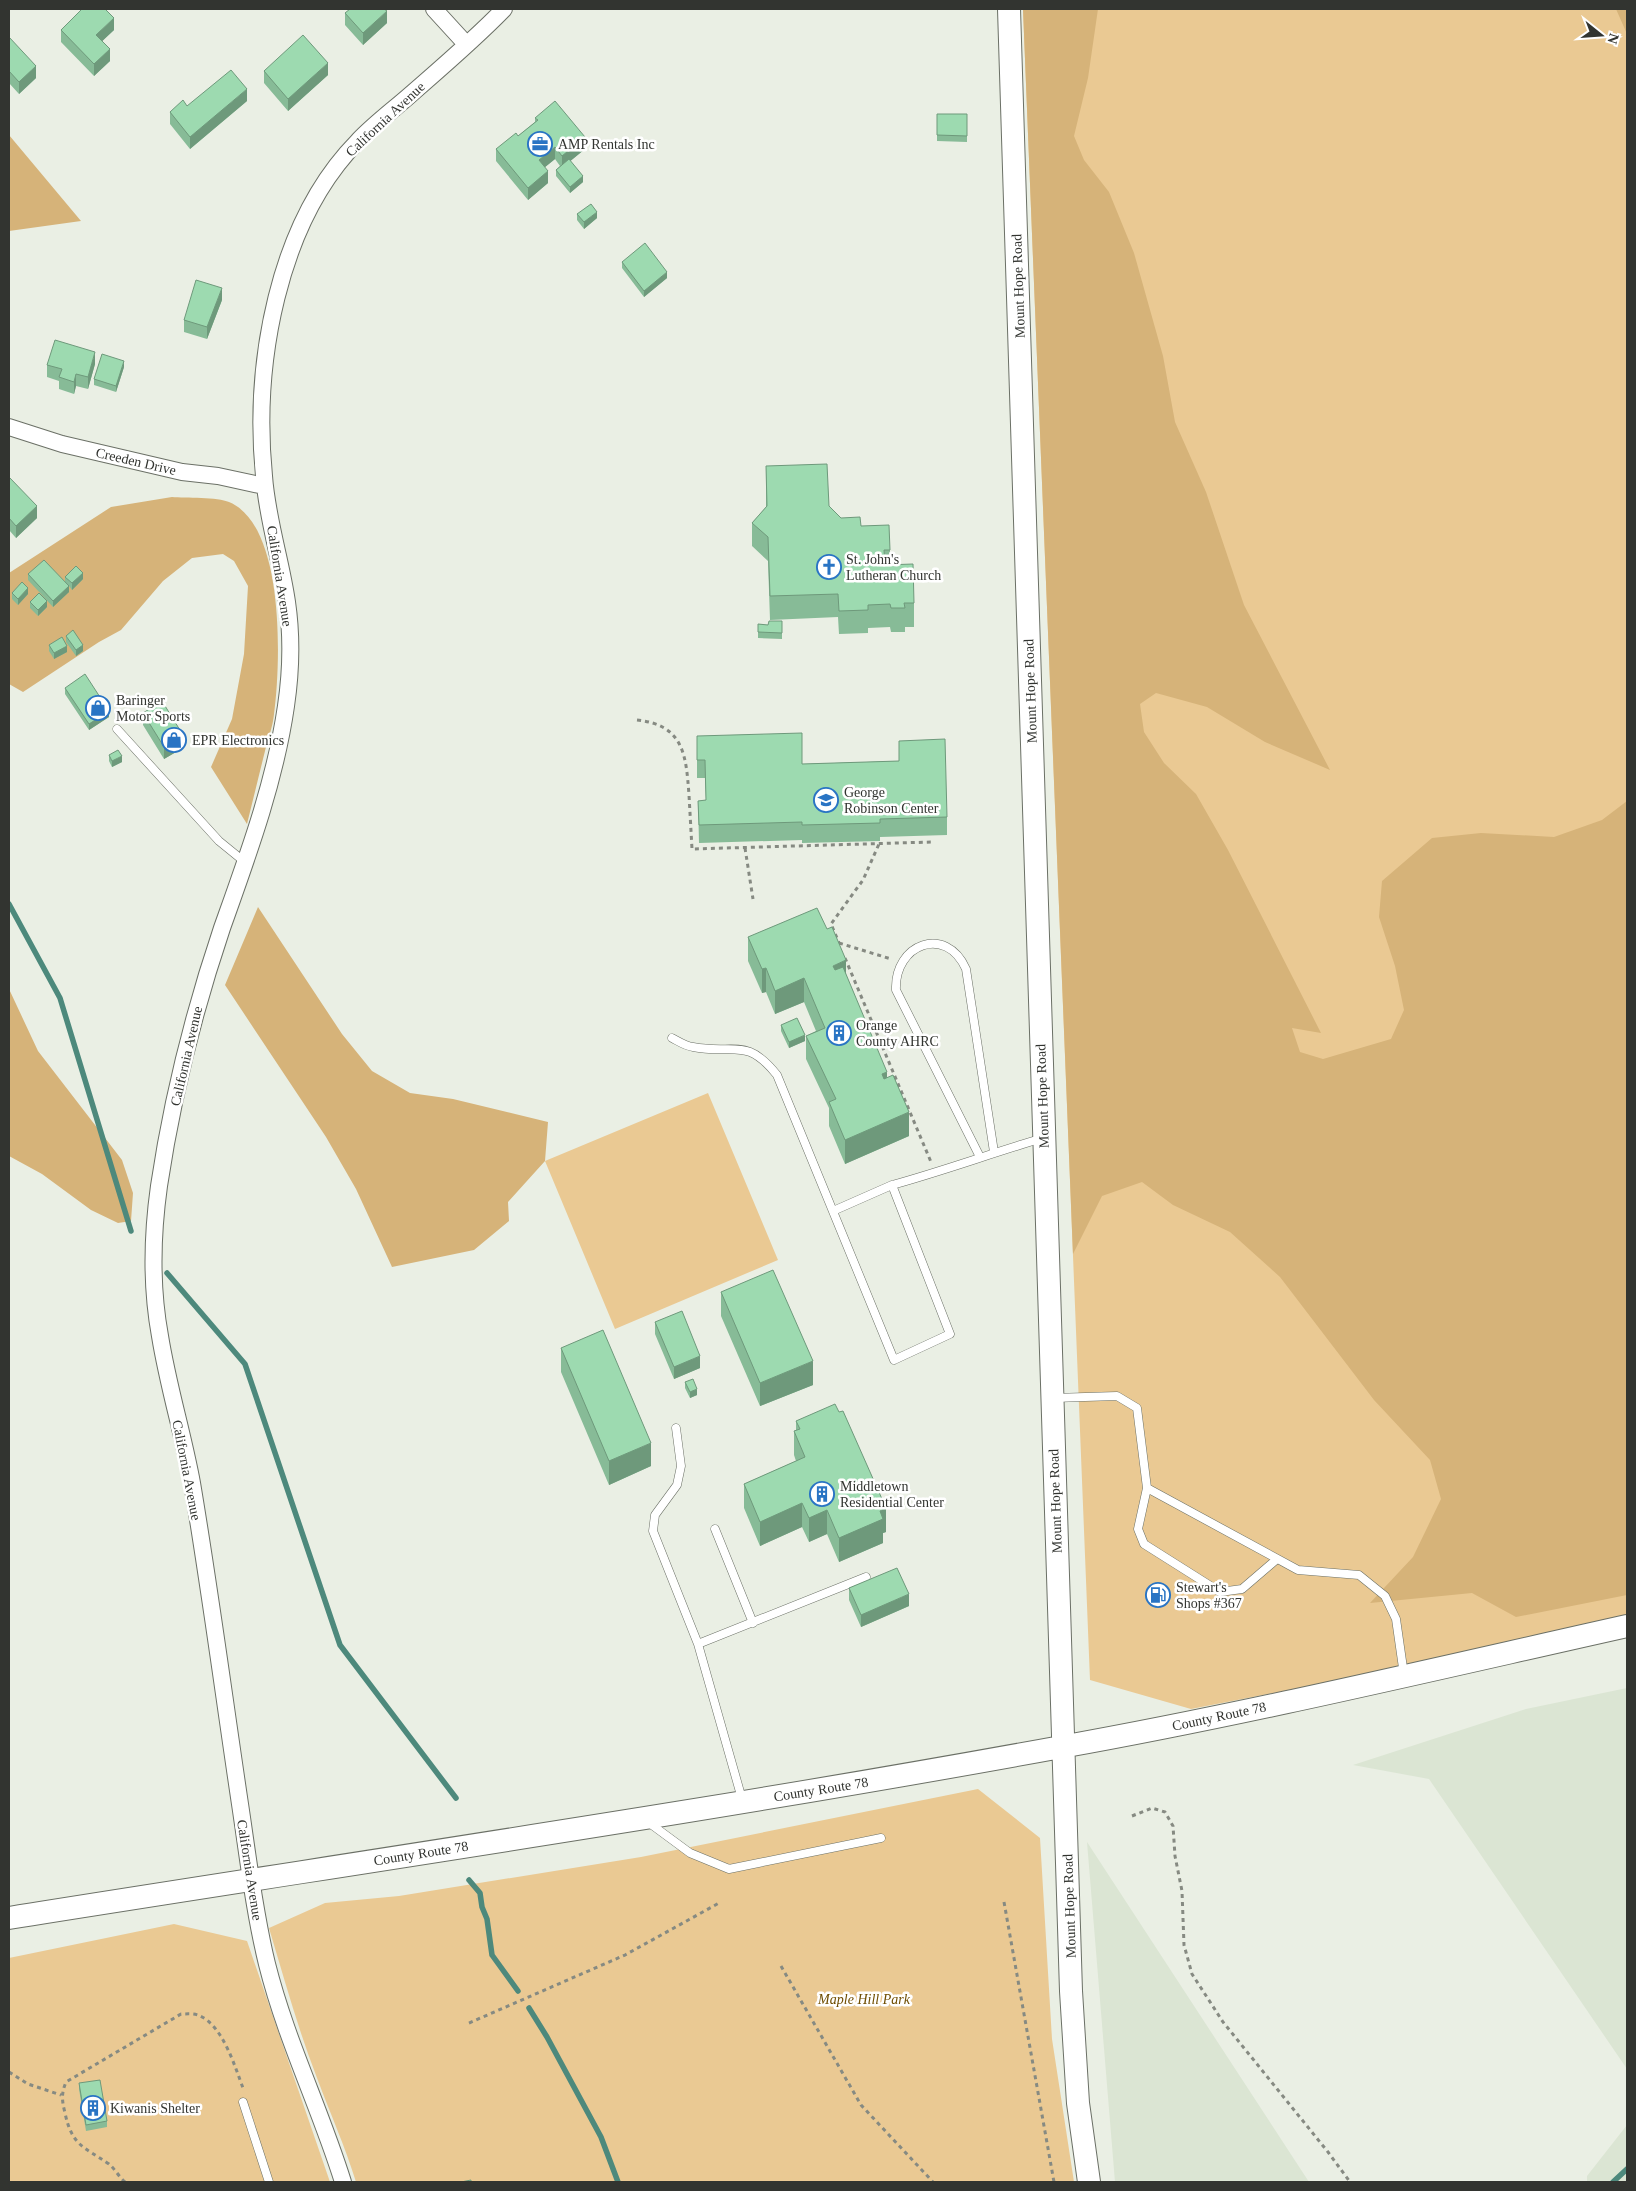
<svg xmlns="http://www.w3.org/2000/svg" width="1636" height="2191" font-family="'Times New Roman',serif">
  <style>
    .built { fill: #dbe5d3 }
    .green { fill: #eac993 }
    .forest { fill: #d6b379 }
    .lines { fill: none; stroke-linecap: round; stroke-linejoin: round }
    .stream { stroke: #4d897c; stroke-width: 5.5 }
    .lane-casing { stroke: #6b7066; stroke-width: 9 }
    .street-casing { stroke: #6b7066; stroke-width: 18 }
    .secondary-casing { stroke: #6b7066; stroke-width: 24 }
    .path { stroke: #868a82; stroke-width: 3; stroke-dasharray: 4 4; stroke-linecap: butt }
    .lane { stroke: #fff; stroke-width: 8 }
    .street { stroke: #fff; stroke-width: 16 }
    .secondary { stroke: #fff; stroke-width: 22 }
    .wall { fill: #87bb97 }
    .shaded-wall { fill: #6e997b }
    .building { fill: #9ddab0; stroke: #6e997b }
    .labels { text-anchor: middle; stroke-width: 5; stroke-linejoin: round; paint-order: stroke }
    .street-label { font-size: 14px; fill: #323430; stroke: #fff }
    .poi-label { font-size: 14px; fill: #323430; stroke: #fff; text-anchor: start }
    .park-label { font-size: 14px; font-style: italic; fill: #6f4d00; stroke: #fff }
  </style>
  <rect width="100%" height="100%" fill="#eaefe4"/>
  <path class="built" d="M1627 1688V2069L1429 1779 1353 1765 1526 1709Z
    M1087 1842 1309 2182H1115Z
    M1627 2125V2182H1587V2176Z"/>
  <path class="green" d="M1023 9H1627V1631L1393 1670 1191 1709 1090 1680Z
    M708 1093 778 1260 615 1329 545 1161Z
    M978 1789 1040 1838 1052 2039 1074 2182H356C345 2146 330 2113 317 2078 298 2029 284 1978 269 1928L325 1903 399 1896 641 1857Z
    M174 1924 247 1941 330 2182H9V1958Z"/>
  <path class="forest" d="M1023 9H1098L1088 78 1074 136 1084 160 1109 192 1134 253 1163 356 1175 422 1206 492 1244 605 1330 770 1265 742 1207 707 1156 693 1140 704 1144 732 1164 763 1196 794 1228 850 1321 1033 1292 1028 1300 1052 1323 1059 1391 1039 1404 1010 1395 966 1379 917 1382 881 1432 838 1481 833 1554 837 1602 820 1627 801V1595L1516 1617 1472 1593 1370 1603 1413 1557 1441 1499 1430 1460 1374 1400 1280 1277 1230 1232 1173 1205 1142 1182 1102 1196 1073 1254Z
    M1616 9H1627V34Z
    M9 135 81 221 9 231Z
    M172 497C185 498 218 497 229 502 285 525 281 663 274 714 273 726 268 739 265 751 259 775 253 800 247 824L211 767 232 719 244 654 248 586 234 561 223 554 192 558 163 581 121 630 99 642 23 692 9 684V573L111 507Z
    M258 907 342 1034 372 1071 410 1093 453 1099 548 1122 545 1161 508 1202 509 1221 474 1250 392 1267 356 1189 326 1137 225 985Z
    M9 989 38 1051 122 1160 133 1193 131 1221 118 1223 91 1210 42 1174 9 1156Z"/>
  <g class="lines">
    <path class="stream" d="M9 904 60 998 131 1231
      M167 1273 245 1364 340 1645 456 1798
      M469 1880 480 1893 482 1907 487 1919 492 1955 518 1991
      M529 2008 547 2037 601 2137 618 2182
      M1613 2182 1627 2169"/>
    <defs>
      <path id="lane" d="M117 729 219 841 246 863
        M672 1038C678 1041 685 1046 693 1047 734 1055 746 1036 777 1075L894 1360 950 1334 892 1185 833 1211
        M980 1157 896 990C894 944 946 924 966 969L994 1152
        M892 1185C943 1171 992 1153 1043 1138
        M1053 1398 1117 1396 1137 1408 1147 1488 1298 1570 1359 1575 1385 1596 1396 1619 1404 1675
        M676 1428 681 1466 677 1485 655 1515 653 1531 698 1644 742 1799
        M1147 1488 1138 1529 1144 1544 1220 1592 1242 1589 1277 1559
        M715 1529 753 1623
        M698 1644 866 1577
        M648 1822 690 1853 729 1869 881 1838
        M243 2102 269 2182"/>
      <path id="street" d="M434 9 466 44
        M9 427 62 444 182 472 218 476 264 486
        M343 2182C320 2108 286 2040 267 1964 254 1911 248 1857 240 1804 224 1697 210 1590 192 1483 183 1434 168 1386 160 1336 151 1287 152 1236 159 1186 172 1099 194 1011 222 928 248 855 275 782 286 706 291 672 292 636 287 602 281 560 267 519 264 476 253 365 277 223 358 141 374 124 393 110 410 95 442 67 475 39 504 9"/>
      <path id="secondary" d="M1009 9 1071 1991 1078 2103 1089 2182
        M9 1918C360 1862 712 1811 1061 1747 1251 1713 1439 1668 1627 1626"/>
    </defs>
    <use href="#lane" class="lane-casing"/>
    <use href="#street" class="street-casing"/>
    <use href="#secondary" class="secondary-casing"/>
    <path class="path" d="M637 720C684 725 686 755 689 795 690 813 691 831 692 849L932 842
      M745 848 753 899
      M839 943 891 959
      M840 945 831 924 863 880 879 844
      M845 958 931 1162
      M1132 1816 1152 1808 1165 1812 1173 1826 1175 1856 1182 1891 1184 1945 1192 1974 1223 2022 1328 2152 1350 2182
      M1004 1902 1054 2182
      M781 1966 861 2105 933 2182
      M469 2023 625 1955 719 1903
      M9 2072 28 2084 61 2095
      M125 2182C119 2177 115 2169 109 2164 84 2147 72 2146 65 2113 62 2101 61 2094 66 2082L181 2014C186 2014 195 2013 200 2016 223 2026 235 2067 243 2088"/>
    <use href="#lane" class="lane"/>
    <use href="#street" class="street"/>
    <use href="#secondary" class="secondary"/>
  </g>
  <path class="wall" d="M345 13 387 23 363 45 345 25Z
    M61 30H114L102 41 110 61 94 76 61 42Z
    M9 37 36 78 19 94 9 83Z
    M264 71 328 75 288 111 264 83Z
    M247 101 190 149 170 124V112Z
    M937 114H967V142L937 141Z
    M535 118 585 149 570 161 583 182 570 193 556 176V170L560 166 555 159 545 167 548 183 528 200 496 161V149L518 136 535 122Z
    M577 214 597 218 584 229 577 220Z
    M622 262 667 278 644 297 622 268Z
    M222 300 207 339 184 332V320Z
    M95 364 88 389 76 386 74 394 59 389V381L47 377V365Z
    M124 367 116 392 94 385V379Z
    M766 466 829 506 841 518 861 526 890 550V565L914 603V627H905V632H891L890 627 868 628V633L839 634 838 617 770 620 768 561 752 546V523L766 507Z
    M9 477 37 518 16 538 9 530Z
    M28 574 65 582V577L83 579 72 590 69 586V592L53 607 28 580Z
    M12 593 28 594 18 605 12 599Z
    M30 602 47 607 38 616 30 608Z
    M782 621V639L758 638V624L768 625Z
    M66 636 83 651 76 656 66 642Z
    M49 645 67 652 54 659 49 651Z
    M65 688 109 717 89 730 65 694Z
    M143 713 183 748 164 759 143 725Z
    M697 736 802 764 899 761V741L947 817V835L880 837V841L802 843V840L699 843 698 801 706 800 705 778H697Z
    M109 755 122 762 112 767 109 761Z
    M748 937 846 975 887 1077 909 1136 845 1164 829 1126V1108L806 1059V1036L816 1031 804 1002 775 1014 766 992 762 993 748 961Z
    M781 1025 805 1041 789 1048 781 1031Z
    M721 1292 813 1385 760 1406 721 1316Z
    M655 1322 700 1368 674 1379 655 1334Z
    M561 1348 651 1466 609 1485 561 1372Z
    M685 1382 697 1395 690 1398 685 1388Z
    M796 1421 886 1532 883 1533V1543L839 1562 827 1534 809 1542 802 1527 760 1546 744 1508V1484L796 1461 794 1455V1431H796Z
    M849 1588 909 1606 861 1627 849 1600Z
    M79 2083 107 2121V2127L86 2131 79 2089Z"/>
  <path class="shaded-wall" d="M387 11V23L363 45V33Z
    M114 18V30L96 47V35Z
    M110 49V61L94 76V64Z
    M328 63V75L288 111V99Z
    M36 66V78L19 94V82Z
    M247 89V101L190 149V137Z
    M585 137V149L562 168V156Z
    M555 147V159L539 172V160Z
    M548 171V183L528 200V188Z
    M583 176V182L570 193V187Z
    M597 212V218L584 229V222Z
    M667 272V278L644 297V291Z
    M222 288V300L207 339V327Z
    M95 352V364L88 389V377Z
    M124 361V367L116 392V386Z
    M76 374V386L74 394V382Z
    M37 506V518L16 538V526Z
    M83 573V579L72 590V583Z
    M69 586V592L53 607V601Z
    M28 588V594L18 605V599Z
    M47 601V607L38 616V610Z
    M83 645V651L76 656V650Z
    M67 646V652L54 659V653Z
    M109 711V717L89 730V724Z
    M183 735V748L164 759V747Z
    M122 756V762L112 767V761Z
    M846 960V984L833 990V966Z
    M766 968V992L762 993V969Z
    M804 978V1002L775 1014V991Z
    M805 1035V1041L789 1048V1042Z
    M887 1072V1096L882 1074Z
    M909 1112V1136L845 1164V1140Z
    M700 1356V1368L674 1379V1367Z
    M813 1361V1385L760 1406V1383Z
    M697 1389V1395L690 1398V1392Z
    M651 1443V1466L609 1485V1461Z
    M802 1503V1527L760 1546V1522Z
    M886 1508V1532L883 1533V1543L839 1562V1538L880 1511Z
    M827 1510V1534L809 1542V1518Z
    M909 1594V1606L861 1627V1615Z"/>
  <path class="building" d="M82 9H105L114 18 96 35 110 49 94 64 61 30Z
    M350 9H384L387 11 363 33 345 13Z
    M303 35 328 63 288 99 264 71Z
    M9 37 36 66 19 82 9 71Z
    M231 70 247 89 190 137 170 112 183 100 187 106Z
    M555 101 585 137 562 156 555 147 539 160 548 171 528 188 496 149 516 133 518 136 538 120 535 118Z
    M937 114H967V136L937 135Z
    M569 159 583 176 570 187 556 170Z
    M591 204 597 212 584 222 577 214Z
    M645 243 667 272 644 291 622 262Z
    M196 280 222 288 207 327 184 320Z
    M55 340 95 352 88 377 76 374 74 382 59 377 62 369 47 365Z
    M102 354 124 361 116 386 94 379Z
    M827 464 829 506 841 518 860 517 861 526 889 525 890 550H884L885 565 913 564 914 603H904L905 608H891L890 604 868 605V610L839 611 838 594 770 596 768 537 752 523 767 506 766 466Z
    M9 477 37 506 16 526 9 518Z
    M44 560 69 586 53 601 28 574Z
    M76 566 83 573 72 583 65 577Z
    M22 582 28 588 18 599 12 593Z
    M39 593 47 601 38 610 30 602Z
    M769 621H782V633L758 632V624L768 625Z
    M73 630 83 645 76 650 66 636Z
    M62 637 67 646 54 653 49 645Z
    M85 674 109 711 89 724 65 688Z
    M162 701 183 735 164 747 143 713Z
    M802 733V764L899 761V741L945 739 947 817 880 819V823L802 825V822L699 825 698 801 706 800 705 760H697V736Z
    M118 750 122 756 112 761 109 755Z
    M817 908 827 929 832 927 846 960 833 966 835 970 843 967 887 1072 882 1074 884 1079 893 1075 909 1112 845 1140 829 1102 836 1099 806 1036 825 1028 804 978 775 991 766 968 762 969 748 937Z
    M797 1018 805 1035 789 1042 781 1025Z
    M773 1270 813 1361 760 1383 721 1292Z
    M682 1311 700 1356 674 1367 655 1322Z
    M603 1330 651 1443 609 1461 561 1348Z
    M693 1379 697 1389 690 1392 685 1382Z
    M835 1404 839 1412 843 1411 886 1508 880 1511 883 1519 839 1538 827 1510 809 1518 802 1503 760 1522 744 1484 805 1457 794 1431 800 1429 796 1421Z
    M897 1568 909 1594 861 1615 849 1588Z
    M100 2080 107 2121 86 2125 79 2083Z
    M471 2180V2182H461Z"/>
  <defs>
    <symbol id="office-ring" viewBox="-11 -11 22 22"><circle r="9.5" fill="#fff" stroke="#2974c4" stroke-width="1.5"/><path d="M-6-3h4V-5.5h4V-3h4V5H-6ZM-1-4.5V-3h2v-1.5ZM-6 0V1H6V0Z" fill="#2974c4"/></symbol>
    <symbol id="church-ring" viewBox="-11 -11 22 22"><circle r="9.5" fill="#fff" stroke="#2974c4" stroke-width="1.5"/><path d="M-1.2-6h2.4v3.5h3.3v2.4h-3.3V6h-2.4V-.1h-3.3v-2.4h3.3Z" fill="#2974c4"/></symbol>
    <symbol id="shop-ring" viewBox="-11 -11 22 22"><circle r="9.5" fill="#fff" stroke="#2974c4" stroke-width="1.5"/><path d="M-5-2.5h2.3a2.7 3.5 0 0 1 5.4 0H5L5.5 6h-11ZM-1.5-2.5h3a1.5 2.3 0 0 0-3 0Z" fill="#2974c4"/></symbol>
    <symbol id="school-ring" viewBox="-11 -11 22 22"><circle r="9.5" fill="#fff" stroke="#2974c4" stroke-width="1.5"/><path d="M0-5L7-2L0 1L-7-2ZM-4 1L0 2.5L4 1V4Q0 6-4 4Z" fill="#2974c4"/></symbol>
    <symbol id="building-ring" viewBox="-11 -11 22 22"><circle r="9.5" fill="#fff" stroke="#2974c4" stroke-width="1.5"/><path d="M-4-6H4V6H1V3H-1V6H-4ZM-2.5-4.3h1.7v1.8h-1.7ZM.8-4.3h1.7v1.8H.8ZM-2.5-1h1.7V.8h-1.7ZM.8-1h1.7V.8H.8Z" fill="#2974c4"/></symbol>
    <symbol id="fuel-ring" viewBox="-11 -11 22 22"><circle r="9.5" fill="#fff" stroke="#2974c4" stroke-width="1.5"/><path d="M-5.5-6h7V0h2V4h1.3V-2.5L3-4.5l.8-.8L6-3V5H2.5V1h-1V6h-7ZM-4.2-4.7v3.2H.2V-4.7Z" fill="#2974c4"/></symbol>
  </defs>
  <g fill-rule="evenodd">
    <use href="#office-ring" x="526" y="130" width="28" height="28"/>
    <use href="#church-ring" x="815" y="553" width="28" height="28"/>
    <use href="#shop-ring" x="84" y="694" width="28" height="28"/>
    <use href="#shop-ring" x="160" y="726" width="28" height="28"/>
    <use href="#school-ring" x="812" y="786" width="28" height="28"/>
    <use href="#building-ring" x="825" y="1019" width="28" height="28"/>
    <use href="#building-ring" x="808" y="1480" width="28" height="28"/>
    <use href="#fuel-ring" x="1144" y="1581" width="28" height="28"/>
    <use href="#building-ring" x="79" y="2094" width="28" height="28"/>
  </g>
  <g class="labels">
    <g class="street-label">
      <text transform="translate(385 119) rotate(-43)" y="5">California Avenue</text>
      <text transform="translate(1018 286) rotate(-92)" y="5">Mount Hope Road</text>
      <text transform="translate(136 461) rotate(13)" y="5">Creeden Drive</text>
      <text transform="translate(280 576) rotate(81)" y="5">California Avenue</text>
      <text transform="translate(1030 691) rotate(-92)" y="5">Mount Hope Road</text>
      <text transform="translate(186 1056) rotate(-77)" y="5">California Avenue</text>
      <text transform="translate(1042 1096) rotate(-92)" y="5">Mount Hope Road</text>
      <text transform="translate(187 1470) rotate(79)" y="5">California Avenue</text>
      <text transform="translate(1055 1501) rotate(-92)" y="5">Mount Hope Road</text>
      <text transform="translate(1219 1716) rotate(-12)" y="5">County Route 78</text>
      <text transform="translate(821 1789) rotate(-9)" y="5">County Route 78</text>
      <text transform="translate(421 1853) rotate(-9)" y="5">County Route 78</text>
      <text transform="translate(250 1870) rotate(81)" y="5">California Avenue</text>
      <text transform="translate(1069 1906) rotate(-92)" y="5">Mount Hope Road</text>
    </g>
    <g class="poi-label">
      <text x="558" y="149">AMP Rentals Inc</text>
      <text x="846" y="564">St. John's<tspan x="846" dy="16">Lutheran Church</tspan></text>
      <text x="116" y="705">Baringer<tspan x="116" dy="16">Motor Sports</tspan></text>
      <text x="192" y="745">EPR Electronics</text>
      <text x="844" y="797">George<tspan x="844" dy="16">Robinson Center</tspan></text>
      <text x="856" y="1030">Orange<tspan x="856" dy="16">County AHRC</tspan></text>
      <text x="840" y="1491">Middletown<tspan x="840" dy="16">Residential Center</tspan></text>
      <text x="1176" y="1592">Stewart's<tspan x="1176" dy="16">Shops #367</tspan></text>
      <text x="110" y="2113">Kiwanis Shelter</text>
    </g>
    <g class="park-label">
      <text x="864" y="2004">Maple Hill Park</text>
    </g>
  </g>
  <rect width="1636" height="2191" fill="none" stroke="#323430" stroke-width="20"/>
  <g transform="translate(1601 35) rotate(107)" stroke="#ffffff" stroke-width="4" paint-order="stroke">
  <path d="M0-4L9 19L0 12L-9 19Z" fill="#323430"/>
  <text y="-8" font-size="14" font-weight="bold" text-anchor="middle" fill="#323430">N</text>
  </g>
</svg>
